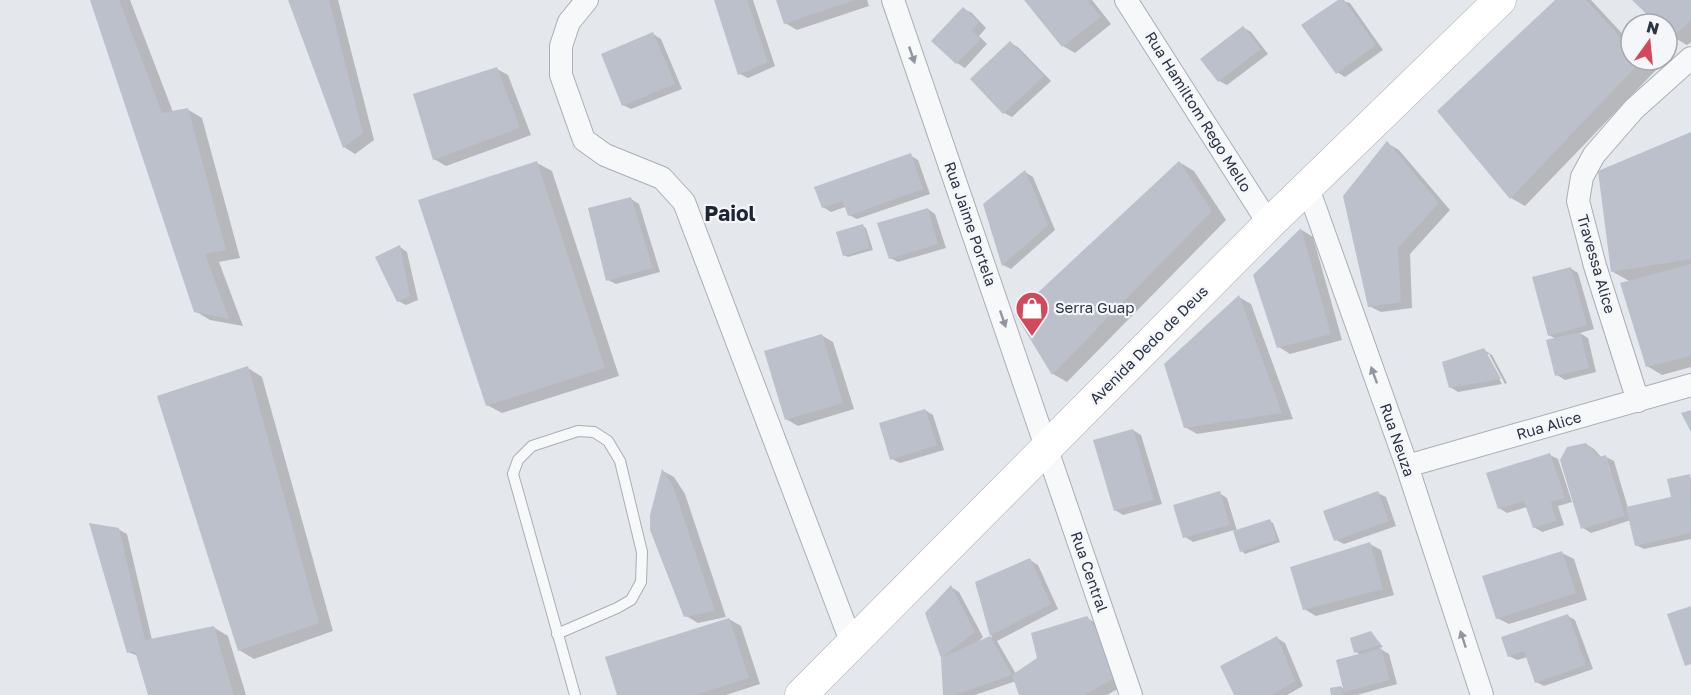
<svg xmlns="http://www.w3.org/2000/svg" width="1691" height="695" font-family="'Golos Text',sans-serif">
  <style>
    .shadow { fill: #0003 }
    .building { fill: #bbc0ca }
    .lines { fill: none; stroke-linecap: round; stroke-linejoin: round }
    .lane-casing { stroke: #a9aeb7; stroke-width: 12 }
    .street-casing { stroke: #a9aeb7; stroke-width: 24 }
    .secondary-casing { stroke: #a9aeb7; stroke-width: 33 }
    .lane { stroke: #f7f8fa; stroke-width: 10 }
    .street { stroke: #f7f8fa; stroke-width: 22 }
    .secondary { stroke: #fff; stroke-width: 32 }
    .oneway { fill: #9196a0 }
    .labels { text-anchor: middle; stroke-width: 4.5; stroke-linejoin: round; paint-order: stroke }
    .street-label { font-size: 15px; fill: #2b3445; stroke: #f4f6f9 }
    .poi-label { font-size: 15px; fill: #2b3445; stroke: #f4f6f9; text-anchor: start }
    .district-label { font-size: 21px; font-weight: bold; fill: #1d2536; stroke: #f4f6f9 }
  </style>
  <rect width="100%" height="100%" fill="#e4e7ec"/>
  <path class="shadow" d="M91 0H130L173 112 187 109 202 118 240 258 219 262 243 326 210 320 195 311Z
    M290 0H338L374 140 355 154 344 147Z
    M716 0H753L775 66 748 78 740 74Z
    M777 0H867L869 6 797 30 785 23Z
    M1026 0H1092L1111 24 1075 53 1063 46Z
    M1340 0 1350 3 1383 50 1345 77 1337 72Z
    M1557 0H1591L1631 43V60H1647L1656 70 1525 206 1511 198Z
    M1634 0H1691V42L1687 45 1673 37 1667 31V24H1659Z
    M964 9 972 13 986 28 979 36 987 44 965 68 957 63 933 41Z
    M1244 28 1251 32 1268 54 1227 85 1219 81Z
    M653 34 661 39 682 89 631 109 623 105Z
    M1010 43 1018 47 1051 81 1012 117 1004 113Z
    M497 69 508 75 531 135 446 166 434 159Z
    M1691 134V367L1662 375 1647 366 1631 282 1613 272Z
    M1387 143 1399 150 1450 210 1410 254 1412 308 1381 312 1369 306Z
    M910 155 918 160 930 194 857 219 849 215 845 207 831 212 823 207Z
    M1179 162 1194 171 1226 220 1067 382 1053 374Z
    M537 163 552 171 619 376 502 413 487 405Z
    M1025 172 1033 177 1055 230 1011 269 1003 265Z
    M631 199 639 204 660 272 616 284 608 280Z
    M928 209 935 214 946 248 898 262 890 258Z
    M862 226 866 228 873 250 848 257 844 255Z
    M1302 230 1313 237 1342 340 1290 354 1279 347Z
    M400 247 407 252 418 300 406 305 398 301Z
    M1570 268 1578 273 1594 329 1580 333 1588 338 1596 372 1565 380 1557 375 1556 339 1549 335Z
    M1239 297 1251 304 1293 419 1197 434 1185 427Z
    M821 335 833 342 854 409 798 426 786 419Z
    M1484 350 1492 355 1507 383 1505 384 1489 354H1485L1502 384 1458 392 1450 387Z
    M248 368 262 377 333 631 254 659 239 650Z
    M925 410 933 415 944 450 900 463 892 459Z
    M1133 430 1141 435 1162 504 1123 515 1115 510Z
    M1586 444 1594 449 1602 458 1606 457 1614 461 1628 508 1673 499 1691 477V539L1644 549 1636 545 1631 520 1591 533 1583 528Z
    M1550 455 1558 459 1572 502 1558 506 1564 525 1542 532 1534 527 1527 507 1507 513 1499 508Z
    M663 471 674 477 685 494 726 617 698 623 686 616Z
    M1219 493 1227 498 1237 531 1270 521 1273 523 1280 542 1245 554 1242 551 1234 530 1193 542 1185 537Z
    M1378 493 1386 497 1396 526 1344 544 1336 540Z
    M118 529 127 534 152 640 213 627 228 636 246 695H150L138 656 128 652Z
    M1370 544 1381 550 1394 595 1316 616 1304 609Z
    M1562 553 1574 559 1587 600 1509 624 1497 618Z
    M1030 560 1038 565 1058 609 997 641 1016 674 1039 658 1087 618 1099 625 1126 684 1107 695H1020L1016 681 975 695H944L943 658 927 614 951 587 959 592 983 637 975 645 992 637 977 583Z
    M1568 616 1575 620 1593 669 1544 686 1536 682 1528 657 1517 660 1509 656Z
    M729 619 741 626 760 684 726 695H618Z
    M1371 633 1383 647 1379 648 1389 654 1397 684 1357 695H1333L1341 687 1345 690 1361 655 1356 652Z
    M1277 638 1285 643 1303 686 1287 695H1236Z"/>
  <path class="building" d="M90 0H119L162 113 188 108 226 250 205 254 229 319 194 312Z
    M288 0H329L363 133 343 148Z
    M714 0H747L768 62 738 75Z
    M776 0H855L784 24Z
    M1024 0H1087L1101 17 1062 47Z
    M1338 0H1344L1376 45 1336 74 1301 25Z
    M1555 0H1586L1631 49V60H1642L1510 199 1437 111Z
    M1632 0H1691V20L1672 38 1667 33V24H1657Z
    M963 7 979 22 972 30 981 39 956 64 931 41Z
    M1243 26 1261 49 1218 82 1200 59Z
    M653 32 675 84 622 106 601 54Z
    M1010 41 1044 76 1003 114 970 79Z
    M497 67 520 128 433 160 413 94Z
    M1691 132V259L1611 272 1598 171Z
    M1387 141 1439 203 1398 248 1401 302 1368 307 1343 196Z
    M911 153 923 189 848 216 843 201 822 208 814 187Z
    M537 161 605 368 486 406 418 200Z
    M1179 161 1212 211 1052 375 1015 314Z
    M1025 170 1048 225 1002 266 983 204Z
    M631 197 653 268 606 281 588 208Z
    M928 208 938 244 889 259 877 223Z
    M863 224 870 248 843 256 836 232Z
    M1301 228 1331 334 1277 348 1253 275Z
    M400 245 410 296 397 302 375 257Z
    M1691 264V356L1646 367 1620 283Z
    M1571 267 1587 325 1548 336 1532 277Z
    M1239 295 1282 413 1184 428 1164 364Z
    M1580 332 1589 368 1555 376 1546 340Z
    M822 334 843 403 785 420 764 351Z
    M1484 348 1501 379 1449 388 1442 362Z
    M248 366 319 623 238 651 157 396Z
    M925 409 937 445 890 460 879 423Z
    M1691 410V432L1681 413Z
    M1133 429 1154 500 1114 511 1093 440Z
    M1586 443 1599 457 1606 455 1625 516 1581 529 1560 460 1567 447Z
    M1550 453 1565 498 1551 502 1556 521 1533 528 1524 501 1498 509 1486 473Z
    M662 469 673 486 715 611 684 617 650 530V515Z
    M1690 474 1691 533 1635 546 1626 507 1671 497 1667 479Z
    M1220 491 1230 525 1183 538 1173 505Z
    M1378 491 1389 521 1334 541 1323 511Z
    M1270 519 1277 540 1240 552 1233 531Z
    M89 523 119 528 145 640 214 626 234 695H148L135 651 127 653Z
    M1370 542 1383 589 1303 610 1290 567Z
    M1562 551 1576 593 1496 619 1482 576Z
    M1030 558 1051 604 990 636 1012 675 955 695H943L941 658 990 636 975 582Z
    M951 585 975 632 941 658 925 613Z
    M1691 606V664L1685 666 1667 614Z
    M1568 614 1586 665 1535 683 1524 651 1508 657 1501 637Z
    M1087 616 1102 637 1115 678 1084 695H1019L1012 675 1037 658 1031 633Z
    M729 618 749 678 695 695H617L605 657Z
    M1371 631 1381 645 1354 653 1350 638Z
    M1277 636 1295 681 1272 695H1234L1220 666Z
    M1381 648 1390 680 1344 692 1336 660Z
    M1341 686 1344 695H1331L1330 688Z"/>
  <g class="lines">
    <defs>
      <path id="lane" d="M557 634 617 608 631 600 641 582 642 552 620 461 608 441 594 432 578 431 532 446 518 460 513 474 575 695"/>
      <path id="street" d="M587 0 569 22 561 46V75L584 140 605 155 662 178 684 202 852 644
        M893 0 1131 695
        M1126 0 1269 224
        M1308 188 1407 466 1482 695
        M1638 401 1595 266 1578 201 1582 177 1594 155 1634 109 1691 58
        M1407 466 1691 385"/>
      <path id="secondary" d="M801 695 1269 224 1500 0"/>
    </defs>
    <use href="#lane" class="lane-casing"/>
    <use href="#street" class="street-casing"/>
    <use href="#secondary" class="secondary-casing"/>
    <use href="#lane" class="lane"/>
    <use href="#street" class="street"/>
    <use href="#secondary" class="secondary"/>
  </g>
  <defs><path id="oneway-solid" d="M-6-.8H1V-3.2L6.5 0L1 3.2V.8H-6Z" transform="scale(1.5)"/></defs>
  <g class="oneway">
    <use href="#oneway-solid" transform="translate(912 55) rotate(71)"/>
    <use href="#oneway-solid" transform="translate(1003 319) rotate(71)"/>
    <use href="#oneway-solid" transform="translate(1374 375) rotate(-110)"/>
    <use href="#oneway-solid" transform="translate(1463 639) rotate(-108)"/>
  </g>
  <defs>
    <symbol id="shop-pin" viewBox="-11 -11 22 30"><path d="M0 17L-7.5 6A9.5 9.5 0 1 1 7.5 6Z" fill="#d1495b" stroke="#f4f6f9"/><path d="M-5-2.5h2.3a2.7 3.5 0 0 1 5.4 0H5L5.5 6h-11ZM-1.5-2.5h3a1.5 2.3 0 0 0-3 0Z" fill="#fff"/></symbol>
  </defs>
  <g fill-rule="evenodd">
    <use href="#shop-pin" x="1013" y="289" width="38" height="52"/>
  </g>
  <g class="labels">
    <g class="street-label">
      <text transform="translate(1198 112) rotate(58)" y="5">Rua Hamiltom Rego Mello</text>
      <text transform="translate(970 224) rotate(71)" y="5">Rua Jaime Portela</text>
      <text transform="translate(1596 264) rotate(74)" y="5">Travessa Alice</text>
      <text transform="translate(1149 345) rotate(-45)" y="5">Avenida Dedo de Deus</text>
      <text transform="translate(1549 426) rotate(-16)" y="5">Rua Alice</text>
      <text transform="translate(1397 440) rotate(71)" y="5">Rua Neuza</text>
      <text transform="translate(1089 572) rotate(71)" y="5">Rua Central</text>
    </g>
    <g class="poi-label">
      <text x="1055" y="313">Serra Guap</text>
    </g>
    <g class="district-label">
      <text x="730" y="221">Paiol</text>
    </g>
  </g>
  <g transform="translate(1649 42) rotate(15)"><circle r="28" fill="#f4f6f9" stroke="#a4a8b1" stroke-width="1.5"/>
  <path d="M0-4.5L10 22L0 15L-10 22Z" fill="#d1495b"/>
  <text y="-9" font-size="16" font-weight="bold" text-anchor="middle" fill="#2b3445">N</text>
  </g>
</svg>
